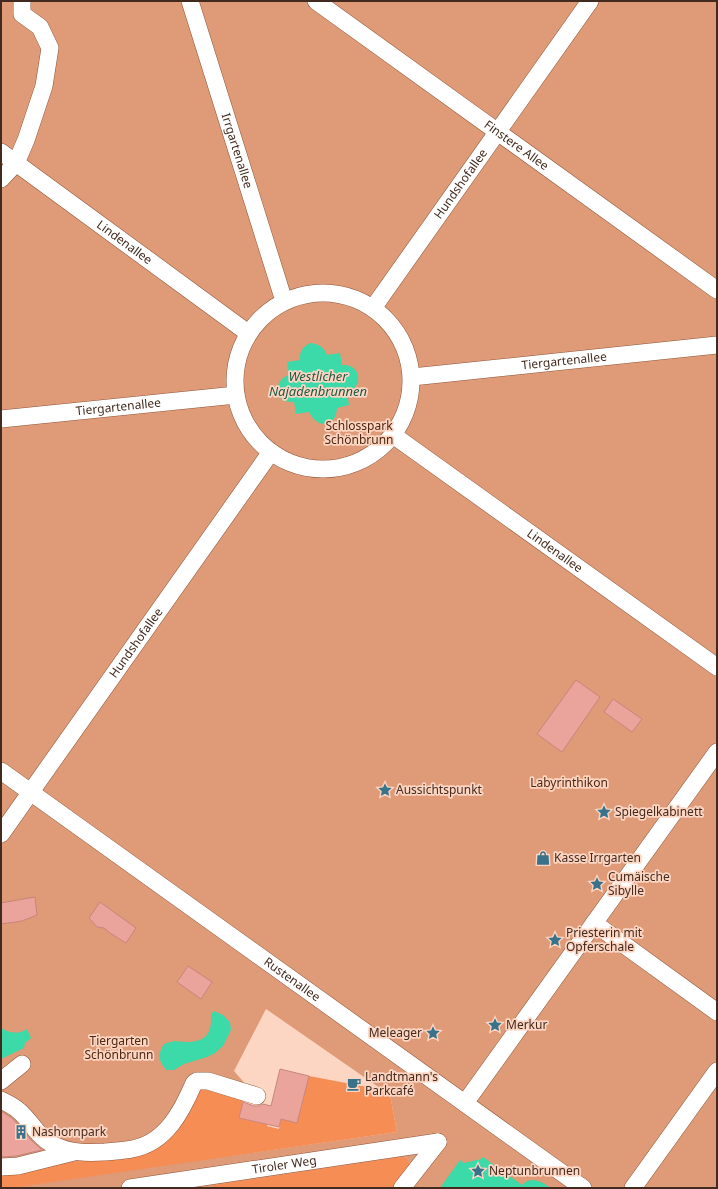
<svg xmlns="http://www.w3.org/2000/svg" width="718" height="1189" font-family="'Noto Sans',sans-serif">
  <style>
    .green { fill: #df9a77; fill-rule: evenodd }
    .forest { fill: #f68d55 }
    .water { fill: #3cd9a9 }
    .building { fill: #eaa49b; stroke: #c8857c }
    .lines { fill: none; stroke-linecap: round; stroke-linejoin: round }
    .street-casing { stroke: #8d5639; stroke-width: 18 }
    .street { stroke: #fff; stroke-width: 17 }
    .labels { text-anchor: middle; stroke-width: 3.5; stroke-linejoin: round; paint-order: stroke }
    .street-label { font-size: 12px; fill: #432a1e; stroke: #fdd6c3 }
    .park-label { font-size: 12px; fill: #4e250e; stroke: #fdd6c3 }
    .poi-label { font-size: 12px; fill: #432a1e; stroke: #fdd6c3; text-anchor: start }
    .water-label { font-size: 13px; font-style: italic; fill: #1d5945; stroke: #fdd6c3 }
  </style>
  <rect width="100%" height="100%" fill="#fdd6c3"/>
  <path class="green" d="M1 1H717V1188H1ZM266 1009 390 1095 397 1132 229 1156 247 1086 234 1071Z"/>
  <path class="forest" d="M309 1076 383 1090 390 1095 397 1132 11 1188H1V1173L133 1153 200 1088 207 1089 244 1099 239 1118 264 1124H267V1126L279 1129 281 1119 297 1123Z
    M400 1157C407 1157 410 1161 409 1168L394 1188H213L214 1185Z"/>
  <path class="water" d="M311 343C319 344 324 347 327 355L340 353 342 365C360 363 365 386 347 393L349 405 337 408C336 428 317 429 309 412L296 414 294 402C290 402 284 402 281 399 273 390 280 377 289 375L287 362 300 360C299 352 303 346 311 343Z
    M214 1011 223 1015 230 1022 231 1030 223 1046 215 1053 207 1057 184 1064 174 1070H166C158 1059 157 1056 164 1044 167 1043 171 1042 174 1041 178 1041 182 1042 186 1042 207 1042 212 1033 211 1014Z
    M1 1028C10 1033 18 1035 27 1029L31 1038 25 1043 24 1048 1 1059Z
    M483 1157 522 1185C531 1175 542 1182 551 1188H440L460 1160 464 1163 481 1159Z"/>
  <path class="building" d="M576 680 600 697 562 752 537 734Z
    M613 699 642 719 632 732 604 712Z
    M35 897 37 915 22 921 1 924V903Z
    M100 902 136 928 126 943 110 933 104 928 97 927 89 918Z
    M188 966 212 982 201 999 177 982Z
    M280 1069 309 1076 297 1123 281 1119 279 1127 239 1118 243 1102 254 1106H259L263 1104 271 1106Z
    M1 1111 12 1118 32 1141 42 1150 16 1156 1 1157Z"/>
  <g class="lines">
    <defs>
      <g id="street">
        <path id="s1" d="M190 1 284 301"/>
        <path id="s2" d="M316 1 717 290"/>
        <path id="s3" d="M1 152 248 333"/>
        <path d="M1 179 16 163 26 140 44 86 50 48 40 27 22 14V1"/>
        <circle cx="323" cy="381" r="88"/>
        <path id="s4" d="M373 308 590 1"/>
        <path id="s5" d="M412 377 717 345"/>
        <path id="s6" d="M1 419 236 395"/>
        <path id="s7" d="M393 435 717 667"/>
        <path id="s8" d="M1 771 583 1188"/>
        <path id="s9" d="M1 834 271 452"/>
        <path d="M594 923 717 1012"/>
        <path d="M1 1081 22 1064"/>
        <path d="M1 1100C7 1103 14 1106 19 1111 31 1121 38 1138 54 1145 70 1153 87 1153 105 1152 114 1151 123 1151 132 1149 166 1143 182 1111 194 1083L197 1081H208L257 1096"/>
        <path d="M465 1103 717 752"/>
        <path d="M1 1167 18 1166 74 1152"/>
        <path id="s10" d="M130 1188 438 1142"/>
        <path d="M402 1188 438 1142"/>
        <path d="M633 1188 717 1071"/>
      </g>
    </defs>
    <use href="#street" class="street-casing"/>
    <use href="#street" class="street"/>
  </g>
  <defs>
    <symbol id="sight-bare" viewBox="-9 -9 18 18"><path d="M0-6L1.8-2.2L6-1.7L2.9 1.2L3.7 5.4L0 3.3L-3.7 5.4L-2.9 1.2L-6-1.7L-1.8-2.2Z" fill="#38738b" stroke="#fdd6c3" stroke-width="2.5" paint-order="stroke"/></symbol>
    <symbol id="shop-bare" viewBox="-9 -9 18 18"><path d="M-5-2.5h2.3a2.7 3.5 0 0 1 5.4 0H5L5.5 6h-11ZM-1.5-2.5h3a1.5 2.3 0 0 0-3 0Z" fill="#38738b" stroke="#fdd6c3" stroke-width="2.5" paint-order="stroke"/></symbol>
    <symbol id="cafe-bare" viewBox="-9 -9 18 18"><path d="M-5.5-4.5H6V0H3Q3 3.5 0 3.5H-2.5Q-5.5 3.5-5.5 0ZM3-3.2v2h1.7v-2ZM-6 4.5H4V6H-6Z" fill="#38738b" stroke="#fdd6c3" stroke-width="2.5" paint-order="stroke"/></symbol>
    <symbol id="building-bare" viewBox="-9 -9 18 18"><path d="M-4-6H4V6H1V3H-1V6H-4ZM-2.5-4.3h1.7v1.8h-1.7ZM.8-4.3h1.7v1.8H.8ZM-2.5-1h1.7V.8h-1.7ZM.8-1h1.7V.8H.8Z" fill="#38738b" stroke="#fdd6c3" stroke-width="2.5" paint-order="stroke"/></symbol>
  </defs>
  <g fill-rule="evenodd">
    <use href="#sight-bare" x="375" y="780" width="20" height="20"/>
    <use href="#sight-bare" x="594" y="802" width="20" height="20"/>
    <use href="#shop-bare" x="533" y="848" width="20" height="20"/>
    <use href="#sight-bare" x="587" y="874" width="20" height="20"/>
    <use href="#sight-bare" x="545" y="930" width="20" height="20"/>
    <use href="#sight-bare" x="485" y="1015" width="20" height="20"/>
    <use href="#sight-bare" x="423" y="1023" width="20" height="20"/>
    <use href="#cafe-bare" x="344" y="1074" width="20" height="20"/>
    <use href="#building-bare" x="11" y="1122" width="20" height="20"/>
    <use href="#sight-bare" x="468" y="1161" width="20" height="20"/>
  </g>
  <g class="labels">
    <g class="street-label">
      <text dy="4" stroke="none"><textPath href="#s2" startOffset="247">Finstere Allee</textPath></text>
      <text dy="4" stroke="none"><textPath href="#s1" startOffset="157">Irrgartenallee</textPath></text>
      <text dy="4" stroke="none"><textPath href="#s4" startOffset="152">Hundshofallee</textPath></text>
      <text dy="4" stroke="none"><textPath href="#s3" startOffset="153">Lindenallee</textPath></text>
      <text dy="4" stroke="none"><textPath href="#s5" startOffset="153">Tiergartenallee</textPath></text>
      <text dy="4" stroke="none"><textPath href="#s6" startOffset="118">Tiergartenallee</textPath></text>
      <text dy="4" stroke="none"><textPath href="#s7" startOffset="199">Lindenallee</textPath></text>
      <text dy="4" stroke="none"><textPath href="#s9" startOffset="234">Hundshofallee</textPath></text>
      <text dy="4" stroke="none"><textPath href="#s8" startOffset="358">Rustenallee</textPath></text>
      <text dy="4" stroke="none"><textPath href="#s10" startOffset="156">Tiroler Weg</textPath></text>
    </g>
    <g class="park-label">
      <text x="359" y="430">Schlosspark<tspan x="359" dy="14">Schönbrunn</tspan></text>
      <text x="569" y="787">Labyrinthikon</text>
      <text x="119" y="1045">Tiergarten<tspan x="119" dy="14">Schönbrunn</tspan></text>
    </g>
    <g class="poi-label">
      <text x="396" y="794">Aussichtspunkt</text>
      <text x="615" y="816">Spiegelkabinett</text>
      <text x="554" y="862">Kasse Irrgarten</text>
      <text x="608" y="881">Cumäische<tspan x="608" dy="14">Sibylle</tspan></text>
      <text x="566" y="937">Priesterin mit<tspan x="566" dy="14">Opferschale</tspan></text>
      <text x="506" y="1029">Merkur</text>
      <text x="422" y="1037" text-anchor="end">Meleager</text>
      <text x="365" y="1081">Landtmann's<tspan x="365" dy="14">Parkcafé</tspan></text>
      <text x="32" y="1136">Nashornpark</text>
      <text x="489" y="1175">Neptunbrunnen</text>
    </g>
    <g class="water-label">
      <text x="318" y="381">Westlicher<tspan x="318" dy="15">Najadenbrunnen</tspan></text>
    </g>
  </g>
  <rect width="718" height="1189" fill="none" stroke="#432a1e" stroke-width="4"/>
</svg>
